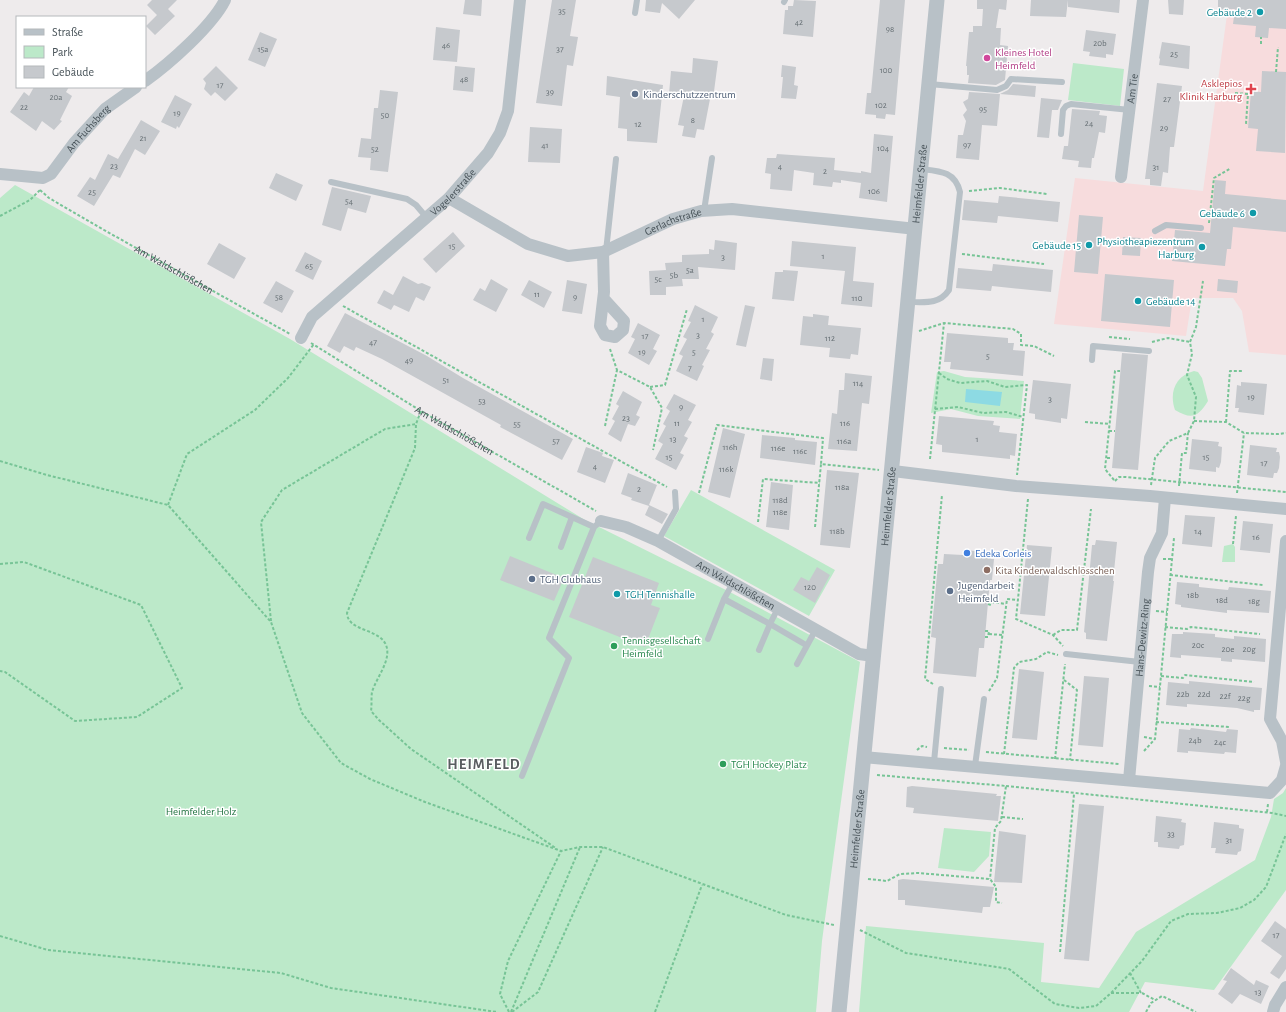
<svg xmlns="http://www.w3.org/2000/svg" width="1286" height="1012" font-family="'Alegreya Sans',sans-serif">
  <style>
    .medical { fill: #f7dcdd }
    .green { fill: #bce9c9 }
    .water { fill: #8ddae3 }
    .building { fill: #c6c9cd }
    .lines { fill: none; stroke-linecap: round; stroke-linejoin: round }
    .path { stroke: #77c496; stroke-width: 2; stroke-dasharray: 3 2; stroke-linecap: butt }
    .service { stroke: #b8c1c7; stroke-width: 6 }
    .minor { stroke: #b8c1c7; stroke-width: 12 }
    .tertiary { stroke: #b8c1c7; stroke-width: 15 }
    .culture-dot { fill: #0f9aa8; stroke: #fff; stroke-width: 1.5 }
    .hotel-dot { fill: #d1479c; stroke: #fff; stroke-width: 1.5 }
    .health-dot { fill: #e0444e; stroke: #fff; stroke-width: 1.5 }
    .service-dot { fill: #5c6f8a; stroke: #fff; stroke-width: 1.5 }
    .shop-dot { fill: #3f7fe0; stroke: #fff; stroke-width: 1.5 }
    .education-dot { fill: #8d6e63; stroke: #fff; stroke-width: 1.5 }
    .leisure-dot { fill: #2e9e5b; stroke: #fff; stroke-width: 1.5 }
    .labels { text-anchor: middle; stroke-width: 3; stroke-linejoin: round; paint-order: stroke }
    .number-label { font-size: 9px; fill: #666f74 }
    .culture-label { font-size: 11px; fill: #0d838f; stroke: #fff; text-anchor: end }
    .hotel-label { font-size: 11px; fill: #b23c85; stroke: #fff; text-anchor: start }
    .health-label { font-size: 11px; fill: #be3a42; stroke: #fff; text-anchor: end }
    .street-label { font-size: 11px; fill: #465157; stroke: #fff }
    .service-label { font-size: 11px; fill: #4e5e75; stroke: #fff; text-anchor: start }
    .shop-label { font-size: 11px; fill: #366cbe; stroke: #fff; text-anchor: start }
    .education-label { font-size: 11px; fill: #785e54; stroke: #fff; text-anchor: start }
    .leisure-label { font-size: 11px; fill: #27864d; stroke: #fff; text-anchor: start }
    .park-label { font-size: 11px; fill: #1e713e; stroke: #fff }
    .district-label { font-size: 15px; font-weight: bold; letter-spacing: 1px; fill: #595d60; stroke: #fff }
  </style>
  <rect width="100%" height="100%" fill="#eeebec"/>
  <path class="medical" d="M1229 0H1286V355L1249 352 1242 311 1233 298H1192L1186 336 1054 324 1075 178 1203 191Z"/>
  <path class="green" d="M1073 63 1124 69 1120 106 1068 100Z
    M15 185 290 339 585 520 728 591 860 662 822 941 816 1012H0V198Z
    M944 371 965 377 1024 381 1020 419 978 416 951 409 931 413 937 372Z
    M1194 371 1198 372 1202 378 1208 401C1198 417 1192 420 1175 410 1169 393 1175 376 1194 371Z
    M691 490 835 570 809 616 664 536Z
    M1233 544 1235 547V562H1222L1224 546Z
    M1286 788V890L1214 990 1145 982 1129 1012H859L866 926 1044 943 1041 982 1099 988 1136 932 1255 860 1271 817 1274 799 1283 793Z
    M944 828 991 832 989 856 974 872 938 868Z"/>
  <path class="water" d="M966 389 1002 392 1000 406 965 402Z"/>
  <path class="building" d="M152 0H177L168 9 175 16 155 35 146 26 157 15 147 5Z
    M465 0H482L481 16 463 14Z
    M552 0H576L570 36 578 37 573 66 567 65 562 106 536 103Z
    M646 0H695L679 19 662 3 660 13 645 11Z
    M794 0 816 1 813 37 783 34 785 10H788V6H793Z
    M880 0H905L895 115 886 114 885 119 876 118V115L865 114 867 93H871Z
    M977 0H1007L1006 10 999 9 996 28H1001L1000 45 1008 46 1005 80 996 85 968 83 969 75H967V66H966L969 32H973V26H982L983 9H977Z
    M1031 0H1068L1066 17 1030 16Z
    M1068 0H1120L1119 13 1068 7Z
    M1168 0H1184L1183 15 1169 14Z
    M1218 0H1286V29L1269 28 1268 38 1255 37 1256 26 1233 24 1235 9 1218 10Z
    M436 27 460 30 457 62 433 60Z
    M1086 30 1116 34 1113 55 1106 54V58L1089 56 1090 52 1083 51Z
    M260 32 277 39 265 67 248 60Z
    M1162 42 1190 46 1189 69 1159 65 1160 59 1159 58Z
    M693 58 718 61 713 99H710L704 130 697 129 695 138 682 136 684 126 678 125 684 96 669 94 671 71 692 73Z
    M782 65 796 67 794 85 798 86 796 99 781 98 783 77H781Z
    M216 66 238 88 225 101 215 92 211 96 204 89 206 83 203 79Z
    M455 66 475 68 473 92 453 90Z
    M1262 71 1286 72 1285 153 1256 151 1258 129 1248 128 1251 91 1261 92Z
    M607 76 663 85 657 143 627 141V129L618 128 620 97 606 95Z
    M1157 83 1182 86 1174 147H1170L1168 173 1163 172 1161 186 1150 185V179H1145Z
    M1013 84 1036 86 1035 97 1000 94 1008 90Z
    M34 87H69L66 92 72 96 60 120 62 121 54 130 42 121 36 131 10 112 24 92 29 96Z
    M380 90 398 92 388 172 370 170 371 158 358 157 361 138 371 139 374 108H378Z
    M969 92 1000 94 997 126 982 125 979 160 956 158 958 135H963L966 121 963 115 967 110 963 102 968 99Z
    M175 95 192 104 179 128 177 126 176 129 161 122Z
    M1041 98 1062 100 1058 110H1052L1049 138 1037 137Z
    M1072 109 1100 111 1099 115 1107 116 1105 133 1099 132 1094 158H1092L1091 168 1078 167 1079 161 1062 159 1064 146H1068Z
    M141 120 160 131 145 155 135 149 120 178 113 175 94 206 77 196 90 177 95 180 108 154 118 159Z
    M530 127 562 129 560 163 528 162Z
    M874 134 893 136 887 202 859 198 861 183 841 180V183L833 182 832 187 813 185 814 173 794 170 792 191 770 189 771 174 765 173 767 158H776L777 154 835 158 834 170 861 173V171L871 173Z
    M276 173 303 185 296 201 269 188Z
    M1215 180 1226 181 1225 194 1286 200V232L1233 227 1231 249H1227L1225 266 1172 261 1175 230 1210 233Z
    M332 187 371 196 366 213 348 208 341 231 322 225Z
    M999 196 1060 202 1058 222 998 216 997 223 962 220 964 200 998 203Z
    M1079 215 1103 217 1098 274 1074 272Z
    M453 232 465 246 436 273 423 259Z
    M1123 237 1141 238 1140 256 1122 255Z
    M715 240 737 243 735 270 698 267 699 279H682L683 286 666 287V295H650L649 271 666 270 665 263 682 262V255L709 254V249L714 250Z
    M792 241 856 247 853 281 874 283 872 307 841 304 845 271 790 266Z
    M219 243 246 258 234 279 207 264Z
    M305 252 322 261 313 280 295 271Z
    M993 264 1053 270 1051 292 992 286 991 291 956 288 958 268 992 271Z
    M783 270 798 271 794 301 772 299 775 272H783Z
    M1105 274 1174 280 1170 327 1101 321Z
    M403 276 418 284 422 283 431 287 424 301 416 297 409 312 394 305 391 310 377 303 384 290 393 295Z
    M491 279 508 289 496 312 473 300 480 288 485 291Z
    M1218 279 1238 281 1237 293 1217 291Z
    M529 280 552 292 544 308 521 295Z
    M567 280 587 284 582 314 562 311Z
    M276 281 294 291 282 313 263 303Z
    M695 305 718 317 711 332 714 334 706 349 710 350 702 365 704 366 697 381 676 371 683 356 679 354 687 339 683 337 691 322 688 321Z
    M745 305 755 307 746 347 736 345Z
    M345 313 427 356 463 378 573 439 562 460 500 427 501 425 382 359 356 347 354 351 344 346 340 353 327 346Z
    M813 314 829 316 828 325 861 328 858 355 851 354 850 359 829 357 830 348 800 345 803 316 813 317Z
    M638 323 660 335 653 349 657 351 649 365 628 353 635 339 631 337Z
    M947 333 1008 338V343H1014L1013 350 1025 351 1023 376 950 369 951 362H944Z
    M1122 353 1148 355 1138 470 1112 468Z
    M763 358 774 359 772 381 760 379Z
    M845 373 872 376 869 404 862 403 857 451 828 449 832 413 837 414 839 390H844Z
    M1033 380 1071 384 1067 419 1061 418V423L1035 419V414L1029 413Z
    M1241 382 1267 384 1264 415 1238 412 1239 408H1235L1237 385 1241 386Z
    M623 391 642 402 636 415 640 417 635 426 628 424 621 442 608 434 615 421 612 419 619 406 616 404Z
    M674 394 696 405 688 420 692 422 684 436 688 438 680 453 684 455 676 470 655 459 663 444 658 441 666 426 663 424 670 411 666 408Z
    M939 416 994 421 993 425 1000 426 999 432 1017 434 1015 456 1010 455V459L942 452V445L936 444Z
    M723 428 745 434 730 498 708 492Z
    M762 435 795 438V440L817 442 815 465 760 458Z
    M1192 439 1219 442 1218 446 1222 447 1221 462 1219 468 1216 467V472L1189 469Z
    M1250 445 1277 448 1276 452H1279L1280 457 1279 468 1277 473H1274L1273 478 1247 475Z
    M586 447 603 453 602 456 614 460 605 483 577 472Z
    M827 470 859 473 850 548 820 545Z
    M628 473 657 485 649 505 668 514 662 524 645 515 649 506 631 500 632 498 621 494Z
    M771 482 793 485 789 530 766 527Z
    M1185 515 1215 517 1212 547 1182 544Z
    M1243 521 1273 524 1270 553 1240 550Z
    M1096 540 1117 542 1113 581H1114L1107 641 1086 639V633L1084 632 1092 545H1095Z
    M1027 545 1052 547 1045 616 1020 614Z
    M964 550 986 552 985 558 994 559 992 580H990L984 648H979L976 677 933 673 936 638 931 637 938 564H943L944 554 963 555Z
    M510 556 564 578 554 601 500 580Z
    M593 557 659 583 651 605 660 608 645 647 569 617Z
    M817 567 830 575 815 603 793 590 801 577 809 581Z
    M1177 582 1199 584V587L1218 589 1228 590 1229 587 1271 591 1269 613 1227 610V613L1181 607V605L1175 604Z
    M1183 632 1215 634V637L1234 639V636L1266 639 1265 662 1232 659V662L1221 661V658L1181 655V658L1170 657 1172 634H1183Z
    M1019 669 1044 672 1037 740 1012 738Z
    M1084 676 1109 678 1103 747 1078 745Z
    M1189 681 1262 688 1260 710H1254V712L1237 708 1187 704V707L1166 705 1168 682 1189 684Z
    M1191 728 1226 732 1227 729 1238 730 1236 753 1225 752 1224 754 1188 751V753L1177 752 1179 729 1190 730Z
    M912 786 997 794 996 796H1001L998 821 913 813 914 808 906 807 907 787Z
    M1079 804 1104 806 1089 961 1064 959Z
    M1156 816 1182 819 1181 822 1186 823 1184 845 1180 846 1179 849 1158 847V842H1154Z
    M1214 822 1239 825V828L1244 829 1241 851 1238 852 1237 855 1215 853 1216 848H1211Z
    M999 831 1026 835 1022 883 994 882Z
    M903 879 994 887 990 907H983L982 913 905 905V900H898V880Z
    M1275 921 1286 929V969L1279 979 1270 973 1282 956 1261 941Z
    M1231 968 1254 985 1256 980 1269 986 1261 1004 1240 994 1232 1004 1218 994 1227 981 1223 980Z"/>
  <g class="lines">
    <g class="path">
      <path d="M1261 44V37"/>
      <path d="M1276 72 1278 47"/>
      <path d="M1235 93 1248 94 1246 124H1248"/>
      <path id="s1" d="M40 190 49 198 104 230 290 334"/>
      <path d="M969 191 1000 188 1047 194"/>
      <path d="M0 216 30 200 40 190"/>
      <path d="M1209 223 1214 178 1231 168"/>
      <path d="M962 254 1044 264"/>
      <path d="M343 306 667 487"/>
      <path d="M919 331 944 323 1013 329 1021 334V345L1034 346 1054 356"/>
      <path d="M1109 337 1130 339"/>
      <path d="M1152 342 1168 338 1190 342"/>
      <path id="s2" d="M311 343 421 411 596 511"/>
      <path d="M610 349 617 370 650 387 662 408 653 450"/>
      <path d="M939 373 947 379 960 383 987 381 1005 387 1027 385 1017 475"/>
      <path d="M650 387 665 385 687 309"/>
      <path d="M935 409 958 407 983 413 1006 412 1023 417"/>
      <path d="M421 411 416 424 415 448 347 613C348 632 379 628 386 645 392 660 376 678 372 692 371 698 372 705 371 711L379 720 411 749 557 849"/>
      <path d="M1194 421 1226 422 1244 433 1278 434 1286 433"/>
      <path d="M1085 422 1110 424"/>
      <path d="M1226 422 1230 371H1242"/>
      <path d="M605 426 617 370"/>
      <path d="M1109 431H1115"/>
      <path d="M1107 458H1112"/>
      <path d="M930 459 944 323"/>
      <path d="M0 461 47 475 168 505 271 622 302 713 341 763 370 779 425 802 561 851 580 847H603L786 915 834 925"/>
      <path d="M1114 480 1105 469 1115 371H1120"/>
      <path d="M1115 481 1119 477H1126L1286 492"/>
      <path d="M1151 485 1155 458 1169 441 1188 433 1194 421 1196 397 1187 375 1192 354 1190 342 1196 327 1203 281"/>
      <path d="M1179 486 1182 453H1186L1188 433"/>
      <path d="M699 493 717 425 823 438 821 464"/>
      <path d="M1237 493 1244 433"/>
      <path d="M1028 499 1016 619 1053 635 1063 646"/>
      <path d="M168 505 187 454 255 410 288 378 314 344"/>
      <path d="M758 522 763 479 820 483"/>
      <path d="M815 527 821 464 879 470"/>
      <path d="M1233 544 1236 516"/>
      <path d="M1163 559H1172"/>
      <path d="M0 564 24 562 141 605 182 688 137 717 75 721 5 672 0 671"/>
      <path d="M1170 575 1263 585"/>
      <path d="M991 602 1006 604"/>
      <path d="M988 604 991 605V600H988"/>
      <path d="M1156 611 1167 612"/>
      <path d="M271 621 261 522 282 490 385 429 416 424"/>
      <path d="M1165 627 1187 629 1191 627 1260 634"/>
      <path d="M989 634 1002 635"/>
      <path d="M1053 635 1061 630H1077L1091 509"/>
      <path d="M985 637H988L989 631H985"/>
      <path d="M1161 676 1183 678 1185 675 1254 682"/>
      <path d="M1064 680 1077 690 1070 760"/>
      <path d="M933 684 925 679 942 495"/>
      <path d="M1149 686 1160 687"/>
      <path d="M989 691 997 678 1007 599 1018 600"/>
      <path d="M1156 722 1230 727"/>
      <path d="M1144 737 1155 739"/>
      <path d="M944 748 969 750"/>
      <path d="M917 750 922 746 927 747"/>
      <path d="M1144 751 1155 739 1174 538"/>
      <path d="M986 752 1119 764"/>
      <path d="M1004 754 1014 668 1019 662 1036 659 1047 652 1058 655"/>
      <path d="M1055 759 1065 664"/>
      <path d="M877 775 1006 786 1001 821 995 828 990 879"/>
      <path d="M1006 786 1272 813 1286 816"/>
      <path d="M1267 812 1268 804"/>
      <path d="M1002 817 1023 819"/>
      <path d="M868 879 887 881 900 874 918 873 990 879 996 887V902L1002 903"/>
      <path d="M860 930 906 953 1009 969 1055 1004 1079 1008 1096 1006 1111 993 1142 961 1171 921 1188 914 1217 913 1240 908 1254 900 1266 887 1286 834"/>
      <path d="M0 936 48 950 281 973 331 988 497 1012"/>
      <path d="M1060 952 1074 794"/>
      <path d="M1111 993H1141L1130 973"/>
      <path d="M1142 993 1155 1000"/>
      <path d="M509 1012 500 994 508 961 561 851"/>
      <path d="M511 1012 580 847"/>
      <path d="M512 1012 538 992 603 847"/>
      <path d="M655 1012 702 885"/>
      <path d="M1146 1012 1151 1003 1162 996 1196 1012"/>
    </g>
    <path class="service" d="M784 2 785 0
      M635 13 637 0
      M929 84 997 90 1006 86 1011 79 1062 82
      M1061 134 1063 110 1066 106 1071 104 1130 110
      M331 182 407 199 416 205 427 218
      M704 211 712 158
      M1155 231 1166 225 1201 228
      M606 251 616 159
      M908 302C924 302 939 305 949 290L960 192C955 171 939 171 921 169
      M1092 360 1093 346 1149 351
      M529 538 543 504 594 527
      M658 541 676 509 675 492
      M561 547 572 517
      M733 583 724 599 770 624 759 650
      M778 608 770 624 806 645
      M708 639 724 599
      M1066 654 1140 662
      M797 664 816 629
      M934 762 941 689
      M975 766 984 699
      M522 776 569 658 549 638 594 527 601 521"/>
    <g class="minor">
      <path d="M145 81C169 64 212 26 225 0"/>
      <path id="s3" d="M0 174 43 178 51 174 74 143 105 109 136 87"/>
      <path id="s4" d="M1121 177 1143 0"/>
      <path id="s5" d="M449 198 528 244 568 256 603 252 673 219 701 211 732 209 916 229"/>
      <path d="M603 252 604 292 600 326 605 335 615 337 623 330 624 321 604 299"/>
      <path id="s6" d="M301 338 312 317 449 198 488 153 500 133 508 111 520 0"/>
      <path d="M893 471 1016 486 1150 496 1286 509"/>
      <path id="s7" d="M601 521 626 527 658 541 859 654 873 656"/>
      <path d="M1286 541 1270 719 1282 741 1286 762"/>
      <path d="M863 757 1270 793 1282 780 1286 766"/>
      <path id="s8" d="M1129 780 1148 572 1150 558 1162 533 1165 498"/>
      <path d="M1273 1012 1275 1005 1286 987"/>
    </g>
    <path class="tertiary" id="s9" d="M839 1012 937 0"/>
  </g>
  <g class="culture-dot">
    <circle cx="1260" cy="12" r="4"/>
    <circle cx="1253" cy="213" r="4"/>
    <circle cx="1089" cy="245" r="4"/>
    <circle cx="1202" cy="247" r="4"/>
    <circle cx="1138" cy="301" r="4"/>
    <circle cx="617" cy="594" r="4"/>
  </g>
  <circle class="hotel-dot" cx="987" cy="58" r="4"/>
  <path class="health-dot" d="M1249 83h4v4h4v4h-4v4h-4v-4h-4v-4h4z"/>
  <g class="service-dot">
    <circle cx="635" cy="94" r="4"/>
    <circle cx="532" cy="579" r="4"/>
    <circle cx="950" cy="591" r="4"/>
  </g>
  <circle class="shop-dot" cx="967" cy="553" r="4"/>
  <circle class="education-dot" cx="987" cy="570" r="4"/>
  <g class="leisure-dot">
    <circle cx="614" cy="646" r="4"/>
    <circle cx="723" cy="764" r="4"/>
  </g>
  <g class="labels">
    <g class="number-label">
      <text x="562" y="14">35</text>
      <text x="799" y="25">42</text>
      <text x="890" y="32">98</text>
      <text x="1100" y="46">20b</text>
      <text x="446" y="48">46</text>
      <text x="263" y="52">15a</text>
      <text x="560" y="52">37</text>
      <text x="1174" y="57">25</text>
      <text x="886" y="73">100</text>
      <text x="464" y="82">48</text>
      <text x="220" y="88">17</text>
      <text x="550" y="95">39</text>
      <text x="56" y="100">20a</text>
      <text x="1167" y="102">27</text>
      <text x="881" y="108">102</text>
      <text x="24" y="110">22</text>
      <text x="983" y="112">95</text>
      <text x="177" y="116">19</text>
      <text x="385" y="118">50</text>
      <text x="693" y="123">8</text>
      <text x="1089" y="126">24</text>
      <text x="638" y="127">12</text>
      <text x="1164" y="131">29</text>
      <text x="143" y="141">21</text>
      <text x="545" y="148">41</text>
      <text x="967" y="148">97</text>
      <text x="883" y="151">104</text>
      <text x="375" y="152">52</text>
      <text x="114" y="169">23</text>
      <text x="780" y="169">4</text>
      <text x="1156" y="170">31</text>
      <text x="825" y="174">2</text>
      <text x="874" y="194">106</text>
      <text x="92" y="195">25</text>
      <text x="349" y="204">54</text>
      <text x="452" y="249">15</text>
      <text x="823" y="259">1</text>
      <text x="723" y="260">3</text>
      <text x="309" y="269">65</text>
      <text x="690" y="273">5a</text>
      <text x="674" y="278">5b</text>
      <text x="658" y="282">5c</text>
      <text x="537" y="297">11</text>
      <text x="279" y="300">58</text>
      <text x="575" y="300">9</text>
      <text x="857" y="301">110</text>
      <text x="703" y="322">1</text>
      <text x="698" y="338">3</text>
      <text x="645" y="339">17</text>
      <text x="830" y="341">112</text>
      <text x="373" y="345">47</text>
      <text x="642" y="355">19</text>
      <text x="694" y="355">5</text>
      <text x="988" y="359">5</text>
      <text x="409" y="363">49</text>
      <text x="690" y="371">7</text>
      <text x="446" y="383">51</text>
      <text x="858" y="386">114</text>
      <text x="1251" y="400">19</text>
      <text x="1050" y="402">3</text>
      <text x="482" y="404">53</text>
      <text x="681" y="410">9</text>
      <text x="626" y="421">23</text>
      <text x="677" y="426">11</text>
      <text x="845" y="426">116</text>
      <text x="517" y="427">55</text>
      <text x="673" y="442">13</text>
      <text x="977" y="442">1</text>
      <text x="556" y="444">57</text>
      <text x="844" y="444">116a</text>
      <text x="730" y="450">116h</text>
      <text x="778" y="451">116e</text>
      <text x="800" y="454">116c</text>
      <text x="669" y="460">15</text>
      <text x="1206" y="460">15</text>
      <text x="1264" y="466">17</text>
      <text x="595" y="469">4</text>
      <text x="726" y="472">116k</text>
      <text x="842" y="490">118a</text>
      <text x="639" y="492">2</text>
      <text x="780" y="503">118d</text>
      <text x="780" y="515">118e</text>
      <text x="837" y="534">118b</text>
      <text x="1198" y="534">14</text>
      <text x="1256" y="540">16</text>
      <text x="810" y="590">120</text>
      <text x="1193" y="598">18b</text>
      <text x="1222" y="603">18d</text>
      <text x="1254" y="604">18g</text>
      <text x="1198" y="648">20c</text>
      <text x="1228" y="652">20e</text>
      <text x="1249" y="652">20g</text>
      <text x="1183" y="697">22b</text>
      <text x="1204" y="697">22d</text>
      <text x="1225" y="699">22f</text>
      <text x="1244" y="701">22g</text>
      <text x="1195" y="743">24b</text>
      <text x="1220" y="745">24c</text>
      <text x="1171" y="837">33</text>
      <text x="1229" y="843">31</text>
      <text x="1276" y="938">17</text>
      <text x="1258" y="995">13</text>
    </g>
    <g class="culture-label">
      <text x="1252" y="16">Gebäude 2</text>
      <text x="1245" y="217">Gebäude 6</text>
      <text x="1194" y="245">Physiotheapiezentrum<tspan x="1194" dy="13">Harburg</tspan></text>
      <text x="1081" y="249">Gebäude 15</text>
      <text x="1146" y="305" text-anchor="start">Gebäude 14</text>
      <text x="625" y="598" text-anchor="start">TGH Tennishalle</text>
    </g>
    <g class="hotel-label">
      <text x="995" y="56">Kleines Hotel<tspan x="995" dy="13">Heimfeld</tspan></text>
    </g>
    <g class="health-label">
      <text x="1242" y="87">Asklepios<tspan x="1242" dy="13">Klinik Harburg</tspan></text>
    </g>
    <g class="street-label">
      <text dy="4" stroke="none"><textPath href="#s4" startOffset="89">Am Tie</textPath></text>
      <text dy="4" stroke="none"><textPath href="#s3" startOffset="111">Am Fuchsberg</textPath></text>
      <text dy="4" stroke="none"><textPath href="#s9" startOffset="832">Heimfelder Straße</textPath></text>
      <text dy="4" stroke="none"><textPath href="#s6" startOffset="212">Vogelerstraße</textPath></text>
      <text dy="4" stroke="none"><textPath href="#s5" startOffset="245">Gerlachstraße</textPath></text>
      <text dy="4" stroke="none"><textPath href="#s1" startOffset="156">Am Waldschlößchen</textPath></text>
      <text dy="4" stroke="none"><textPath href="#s2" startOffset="168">Am Waldschlößchen</textPath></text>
      <text dy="4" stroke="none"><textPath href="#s9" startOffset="508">Heimfelder Straße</textPath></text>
      <text dy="4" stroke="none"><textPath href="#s7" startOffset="150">Am Waldschlößchen</textPath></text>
      <text dy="4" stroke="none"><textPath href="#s8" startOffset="143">Hans-Dewitz-Ring</textPath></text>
      <text dy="4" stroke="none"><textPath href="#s9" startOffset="184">Heimfelder Straße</textPath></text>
    </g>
    <g class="service-label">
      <text x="643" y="98">Kinderschutzzentrum</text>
      <text x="540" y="583">TGH Clubhaus</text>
      <text x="958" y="589">Jugendarbeit<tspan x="958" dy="13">Heimfeld</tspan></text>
    </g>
    <g class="shop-label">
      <text x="975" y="557">Edeka Corleis</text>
    </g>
    <g class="education-label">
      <text x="995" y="574">Kita Kinderwaldschlösschen</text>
    </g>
    <g class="leisure-label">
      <text x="622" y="644">Tennisgesellschaft<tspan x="622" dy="13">Heimfeld</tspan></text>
      <text x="731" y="768">TGH Hockey Platz</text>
    </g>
    <g class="park-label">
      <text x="201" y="815">Heimfelder Holz</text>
    </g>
    <g class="district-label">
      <text x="484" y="769">HEIMFELD</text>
    </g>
  </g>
  <rect x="16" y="16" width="130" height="72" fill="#ffffff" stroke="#b5b9bc"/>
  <rect x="24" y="29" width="20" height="6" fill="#b8c1c7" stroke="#b5b9bc"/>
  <text x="52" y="36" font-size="12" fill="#465157">Straße</text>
  <rect x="24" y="46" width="20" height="12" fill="#bce9c9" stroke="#b5b9bc"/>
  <text x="52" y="56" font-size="12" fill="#465157">Park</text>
  <rect x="24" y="66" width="20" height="12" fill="#c6c9cd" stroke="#b5b9bc"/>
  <text x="52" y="76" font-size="12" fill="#465157">Gebäude</text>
</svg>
